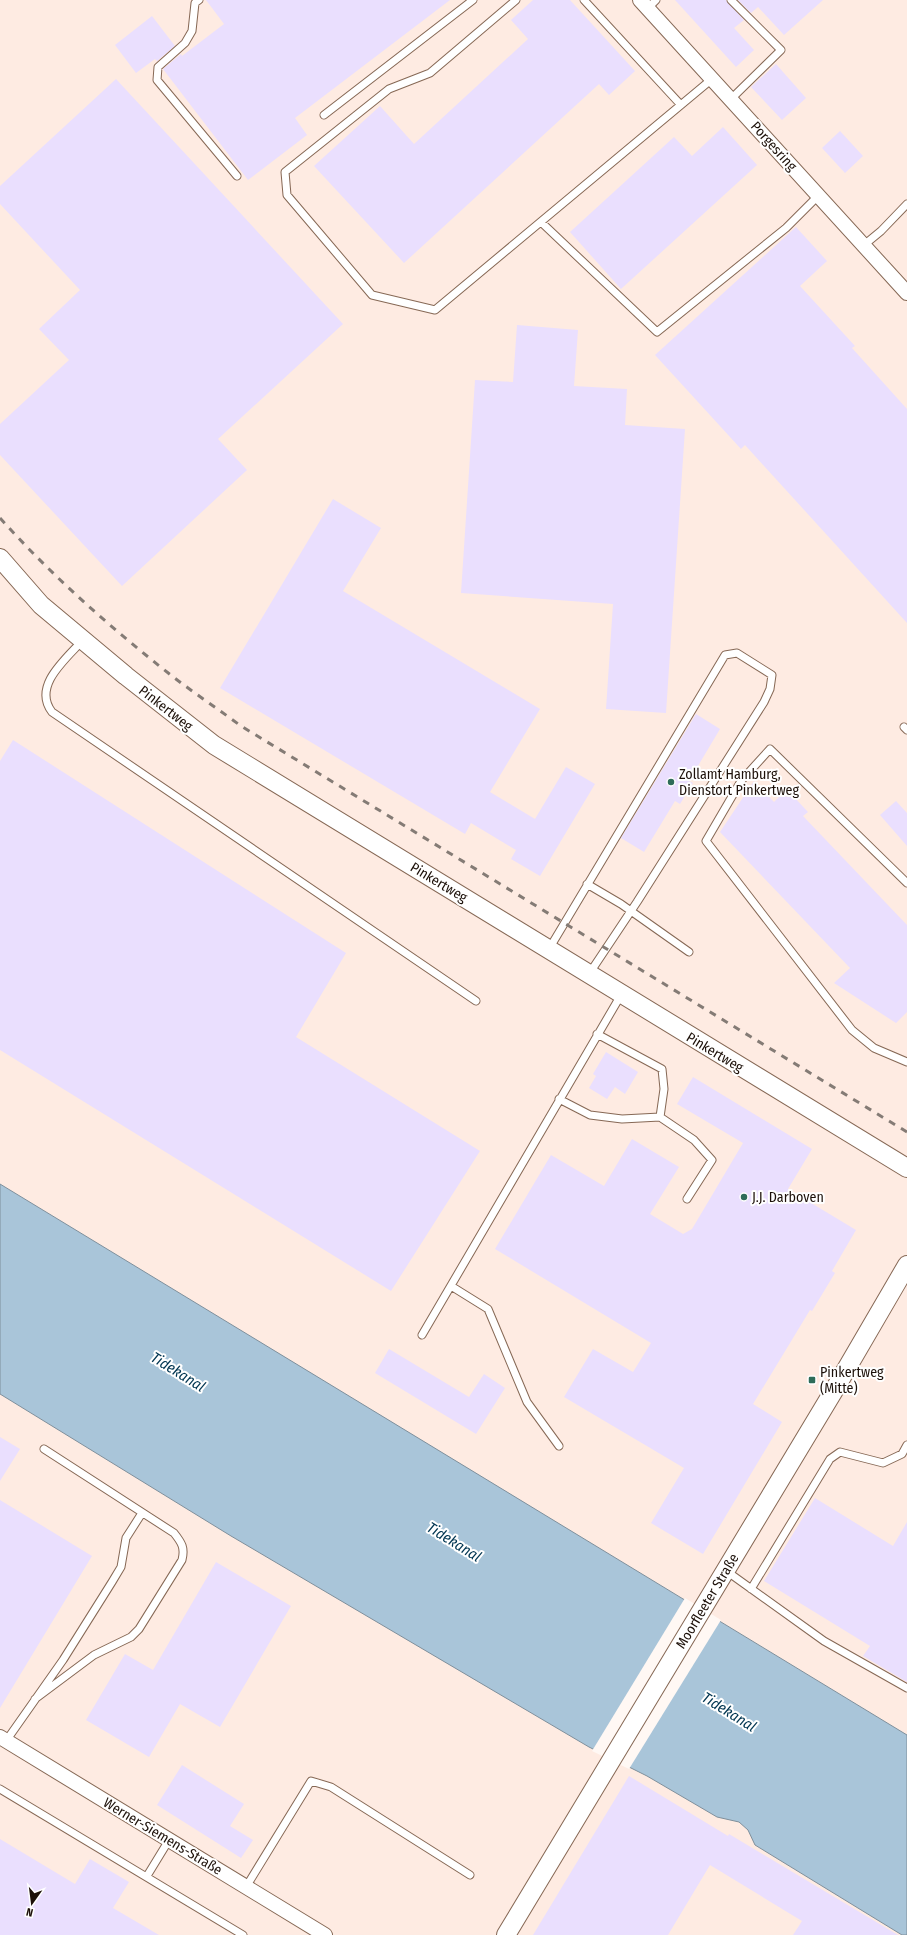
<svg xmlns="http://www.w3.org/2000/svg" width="907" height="1935" font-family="'Fira Sans Condensed',sans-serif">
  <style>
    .industrial { fill: #feebe2 }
    .water { fill: #a9c5d9; stroke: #7f8f9b }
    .pier { fill: #fff8f4 }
    .building { fill: #eadffe }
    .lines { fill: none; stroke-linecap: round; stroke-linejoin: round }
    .service-casing { stroke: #866855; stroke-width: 9 }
    .minor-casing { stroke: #866855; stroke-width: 16 }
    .tertiary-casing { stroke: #866855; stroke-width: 20 }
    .service { stroke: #fff; stroke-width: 7 }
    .minor { stroke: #fff; stroke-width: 14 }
    .tertiary { stroke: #fff; stroke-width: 18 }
    .rail { stroke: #847b75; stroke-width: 3; stroke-dasharray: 7 7; stroke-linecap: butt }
    .poi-dot { fill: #2e6c59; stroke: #fff; stroke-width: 1.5 }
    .labels { text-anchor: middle; stroke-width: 4; stroke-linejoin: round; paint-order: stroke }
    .street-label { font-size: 14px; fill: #1c1009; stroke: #fff }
    .poi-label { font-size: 14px; fill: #1c1009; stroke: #fff; text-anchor: start }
    .water-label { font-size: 15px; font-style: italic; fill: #003551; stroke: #fff }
  </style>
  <rect width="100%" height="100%" fill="#fff8f4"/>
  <path class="industrial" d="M0 0H907V1735L0 1184Z
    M0 1394 231 1536 589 1747 647 1776 717 1817 739 1822 748 1830 755 1845 902 1935H0Z"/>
  <path class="water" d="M0 1184 907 1735V1935H902L755 1845 748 1830 739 1822 717 1817 647 1776 589 1747 231 1536 0 1394Z"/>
  <path class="pier" d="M685 1598 721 1620 629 1769 592 1751Z"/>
  <path class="building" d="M206 0H450L295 118 307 135 248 180 163 69 181 54 182 56 224 24Z
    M533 0H570L635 71 609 95 599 84 404 263 314 166 380 106 414 144 528 39 511 20Z
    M675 0H726L744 20 734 28 754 50 736 67Z
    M738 0H823L784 35 758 7 751 13Z
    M152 16 175 46 157 61 155 59 136 73 115 45Z
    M776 64 806 98 782 120 751 87Z
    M116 79 343 324 218 439 247 470 122 586 0 455V424L69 360 39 329 80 290 0 204V186Z
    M723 127 757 165 621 289 570 232 674 137 692 156Z
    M840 131 863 156 845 173 822 148Z
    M796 227 827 261 800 286 855 346 852 348 907 409V623L745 445 741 449 655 355Z
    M517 325 578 330 574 386 627 389 625 425 685 429 666 713 606 709 613 604 461 593 475 380 513 382Z
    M333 499 381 528 343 591 540 709 490 792 535 819 566 767 595 784 540 876 511 859 516 850 471 823 465 834 220 688Z
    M696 714 720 729 689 781 693 783 680 804 675 801 644 852 621 838Z
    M13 740 346 953 296 1037 480 1151 391 1291 0 1050V761Z
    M754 781 774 802 780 796 794 797 808 812 803 816 907 925V1012L896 1023 834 983 850 968 720 832Z
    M896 801 907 813V846L880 815Z
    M606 1052 638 1072 625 1094 615 1087 607 1099 589 1088 596 1076 593 1074Z
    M693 1077 812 1149 788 1189 856 1230 832 1271 835 1273 812 1311 810 1310 753 1404 782 1422 703 1554 651 1523 684 1468 564 1397 593 1349 633 1372 651 1343 495 1249 551 1155 604 1186 632 1139 679 1167 650 1214 683 1234 692 1229 743 1143 677 1104Z
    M389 1349 469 1397 484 1374 505 1388 476 1434 375 1373Z
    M0 1437 20 1449 0 1481Z
    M815 1498 893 1546 907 1522V1682L863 1656 870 1646 764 1581Z
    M0 1500 92 1556 0 1708Z
    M216 1562 291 1606 220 1727 180 1704 149 1757 86 1720 125 1654 153 1670Z
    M182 1765 244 1804 230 1826 253 1840 241 1858 157 1805Z
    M629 1776 728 1836 729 1834 898 1935H793L802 1921 710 1865 668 1935H533Z
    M0 1839 75 1884 90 1859 129 1882 113 1908 159 1935H0Z"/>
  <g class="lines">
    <defs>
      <path id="service" d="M199 0 195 3 192 31 185 43 158 67 157 80 237 176
        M516 0 430 73 389 89 285 172 287 195 372 295 435 310 712 79
        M584 0 681 105
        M648 8 656 0
        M731 99 781 50 731 0
        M324 115 473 0
        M541 222 657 332 786 228 818 196
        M864 245 881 231 907 204
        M83 640C66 659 32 686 52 712L476 1001
        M904 727 907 730
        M907 883 770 749 741 781 706 841 852 1030 874 1048 907 1062
        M587 884 621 904 689 952
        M549 949 725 655 737 653 772 675 770 689 764 702 637 902 589 974
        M597 1034 662 1069 664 1089 660 1117
        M559 1099 590 1115 622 1119 660 1117 694 1140 712 1160 687 1199
        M451 1286 488 1309 527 1402 559 1446
        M422 1335 621 995
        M725 1570 824 1641 907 1688
        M751 1589 830 1459 840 1452 883 1463 902 1454 907 1445
        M35 1699 94 1655 131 1637 139 1629 182 1560C185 1548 182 1543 174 1533L44 1449
        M6 1741 63 1660 112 1582 121 1567 126 1538 142 1513
        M0 1789 243 1935
        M147 1876 169 1840
        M246 1887 311 1781 331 1787 470 1875"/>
      <path id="minor" d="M640 0 907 293
        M0 1737 325 1935"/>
      <path id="tertiary" d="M0 558 41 605 126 676 214 745 907 1168
        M506 1935 833 1392 907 1265"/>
    </defs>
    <use href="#service" class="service-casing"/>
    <use href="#minor" class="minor-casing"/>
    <use href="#tertiary" class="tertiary-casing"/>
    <use href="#service" class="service"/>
    <use href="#minor" class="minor"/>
    <use href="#tertiary" class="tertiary"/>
    <path class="rail" d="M0 518C52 576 111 628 172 676 194 693 218 709 241 726L907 1132"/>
  </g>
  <g class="poi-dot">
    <circle cx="671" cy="782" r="4"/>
    <circle cx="744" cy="1197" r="4"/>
    <rect x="808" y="1376" width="8" height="8" rx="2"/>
  </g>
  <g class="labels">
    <g class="street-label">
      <text transform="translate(774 146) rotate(48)" y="5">Porgesring</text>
      <text transform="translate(166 708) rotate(38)" y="5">Pinkertweg</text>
      <text transform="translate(439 882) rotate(31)" y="5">Pinkertweg</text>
      <text transform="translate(715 1052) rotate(31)" y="5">Pinkertweg</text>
      <text transform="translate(707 1601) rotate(-59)" y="5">Moorfleeter Straße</text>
      <text transform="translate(163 1836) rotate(31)" y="5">Werner-Siemens-Straße</text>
    </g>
    <g class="poi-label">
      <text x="679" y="779">Zollamt Hamburg,<tspan x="679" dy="16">Dienstort Pinkertweg</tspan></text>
      <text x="752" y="1202">J.J. Darboven</text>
      <text x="820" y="1377">Pinkertweg<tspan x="820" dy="16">(Mitte)</tspan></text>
    </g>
    <g class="water-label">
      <text transform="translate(178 1372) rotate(32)" y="5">Tidekanal</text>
      <text transform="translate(454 1542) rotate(32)" y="5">Tidekanal</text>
      <text transform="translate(729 1712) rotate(32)" y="5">Tidekanal</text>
    </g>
  </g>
  <g transform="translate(32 1903) rotate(194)" stroke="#ffffff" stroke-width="3" paint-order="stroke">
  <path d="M0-3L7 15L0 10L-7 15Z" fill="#1c1009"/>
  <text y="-6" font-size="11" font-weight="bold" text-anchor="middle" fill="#1c1009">N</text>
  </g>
</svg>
